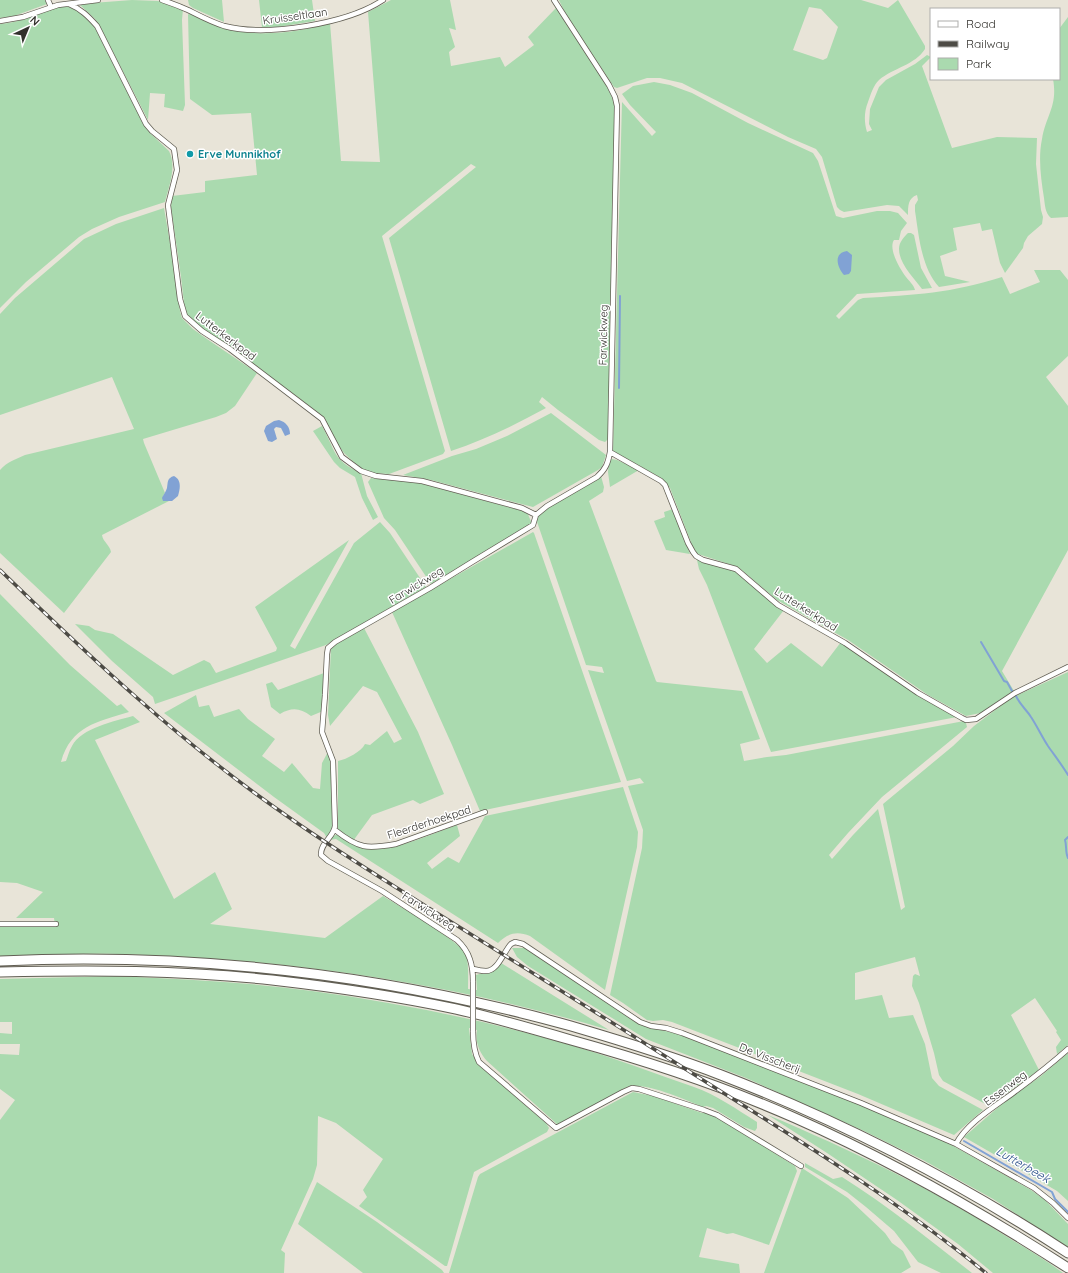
<svg xmlns="http://www.w3.org/2000/svg" width="1068" height="1273" font-family="Quicksand,sans-serif">
  <style>
    .green { fill: #aadaaf; fill-rule: evenodd }
    .water { fill: #81a2d4 }
    .lines { fill: none; stroke-linecap: round; stroke-linejoin: round }
    .stream { stroke: #81a2d4; stroke-width: 2 }
    .minor-casing { stroke: #625f54; stroke-width: 6 }
    .motorway-casing { stroke: #625f54; stroke-width: 11 }
    .minor { stroke: #fff; stroke-width: 4.5 }
    .motorway { stroke: #fff; stroke-width: 9 }
    .rail-casing { stroke: #4d4b45; stroke-width: 3.5 }
    .rail { stroke: #fff; stroke-width: 2; stroke-dasharray: 6; stroke-linecap: butt }
    .minor-bridge-casing { stroke: #625f54; stroke-width: 6; stroke-linecap: butt }
    .minor-bridge { stroke: #fff; stroke-width: 4.5 }
    .culture-dot { fill: #0f9aa8; stroke: #fff; stroke-width: 1.5 }
    .labels { text-anchor: middle; stroke-width: 3; stroke-linejoin: round; paint-order: stroke }
    .street-label { font-size: 11px; fill: #32312c; stroke: #fff }
    .culture-label { font-size: 11px; font-weight: bold; fill: #0d838f; stroke: #fff; text-anchor: start }
    .water-label { font-size: 12px; font-style: italic; fill: #1b4481; stroke: #fff }
  </style>
  <rect width="100%" height="100%" fill="#e8e4d8"/>
  <path class="green" d="M0 0H45L47 4 14 16 0 18Z
    M132 0 158 1 183 9 182 20 185 105 183 111 164 107 165 94 150 93 148 120 100 27 95 19 79 4Z
    M188 0H222L224 22 193 8 189 5Z
    M259 0H312L315 21 278 27H262Z
    M391 0H450L456 30 449 28 455 47 449 52 451 66 500 57 505 67 534 45 528 37 556 8 607 86 616 107 608 439 605 442 599 440 558 410 542 397 539 402 546 408C515 425 484 440 451 451L389 238 476 167 471 164 382 236 445 451 443 454 389 474 371 473 360 468 344 453 339 446 322 416 316 411 242 356 200 327 186 315 184 303 181 277 171 207 172 196 205 192V181L257 175 251 113 212 115 190 99 188 15 189 13 193 14C205 19 219 27 233 30 265 37 298 32 330 23L341 161 380 162 368 12Z
    M559 0H861L888 8 898 0 925 46V49C915 65 893 68 879 80 873 86 871 94 868 102 864 112 864 122 867 132L872 130 869 124 870 109 879 87 886 80 915 64 927 55 931 57 922 66 952 148 997 137 1037 138 1036 164 1041 210 1043 217 1042 224 1028 236 1024 243 1023 248 1005 273 1000 263 992 229 982 231 980 223 953 228 957 250 940 256 945 276 970 282 939 287C921 267 919 236 915 211V205L918 200 917 195C908 198 908 206 908 215L899 206 887 205 844 212 840 210 837 207 822 157 816 149 788 137 682 83 660 78H647L617 88 614 87 566 15ZM809 7 821 9 838 27 827 58 823 60 793 50Z
    M65 6C78 9 87 17 95 27L141 118 150 133 169 151C177 167 169 186 165 202L119 217 92 229 79 237 26 282 0 308V24C23 23 43 9 65 6Z
    M1068 17V217L1051 218C1045 213 1045 205 1044 198 1041 179 1038 158 1042 139 1046 115 1058 106 1053 79H1059V29Z
    M654 82 670 85 692 93 748 123 813 153 818 161 836 216 843 218 877 211H890L898 213 907 223 901 231 899 240H894C888 249 900 269 906 277 909 281 914 285 915 290L857 294 836 316 839 319 858 300 863 298C913 295 953 293 1002 277L1010 294 1040 282 1034 270H1060L1068 280V356L1046 377 1068 406V550L1002 671 1014 691 985 712 966 716 928 695 848 640 777 600 738 567 698 554 694 550 670 488 661 478 629 460 618 455 613 451 622 102 652 136 656 132 630 105 622 94 633 86Z
    M164 208 175 272 180 311 182 318 193 329 207 339 257 373 235 406 226 413 216 417 143 439 144 443 165 493 163 496 169 501 102 535C103 542 110 545 111 552L64 613 0 553V470C7 462 16 459 25 455L134 429 112 377 0 415V314L15 298 84 239 116 224Z
    M908 233H911L914 235 921 268 932 288 922 289C914 278 899 264 899 249 899 242 904 237 908 233Z
    M551 413 606 455 602 467 598 470 533 507 431 480 403 475 452 456 476 449 507 436Z
    M322 426C336 451 332 460 361 473L367 496 378 517 373 520 362 498 355 477 340 468 334 462 313 431Z
    M612 459 617 460 639 470 610 487 608 472 609 461Z
    M601 476 604 487 603 492 589 501 656 681 657 682 742 691 760 739 740 744 744 761 767 757 786 755 964 721 966 723 967 727 882 797 848 833 829 855 832 859 853 835 878 809 901 910 905 907 883 804 953 746 974 726 1011 698 1068 672V1045L1057 1054 1056 1047 1061 1040 1056 1032 1057 1031 1035 998 1011 1015 1039 1070 989 1106 943 1081 939 1075 934 1053 919 1003 912 986 913 976 915 974 920 976 915 957 855 973V1000L882 995 889 1018 913 1015 925 1044 932 1078 939 1086 983 1110 954 1135 858 1094 672 1022 663 1020 653 1021 647 1020 623 1003 610 995 642 848 643 830 628 786 644 783 640 778 627 781 588 670 604 673 602 667 586 665 534 513Z
    M371 478 420 483 527 512 532 524 431 584 395 530 384 518 368 482Z
    M673 509 690 554 666 550 654 521 665 517 664 512Z
    M380 522 390 533 426 587 326 645 155 704 153 697 112 661 75 624 89 626 95 630 113 634 173 675 204 660 210 663 216 673 276 651 277 648 255 607 349 540 290 646 295 649 354 543Z
    M533 532 534 533 621 782 480 811 452 745 392 612Z
    M697 560H699L735 571 784 610 754 649 767 663 791 643 822 667 841 642 957 717 771 752 707 585 699 569Z
    M0 594 70 665 117 706 121 704 129 712C97 722 71 726 61 762L66 761C68 756 69 751 72 746 81 728 115 721 133 716L140 722 95 740 174 899 215 872 232 909 210 924 325 938 383 896C399 906 461 941 466 955 469 965 468 978 468 989L477 990 476 975C490 970 491 976 501 963L609 1030C451 983 283 958 118 954 78 953 39 955 0 957V926L55 925 54 918H16L43 892 17 883 0 882Z
    M364 628 418 732 444 794 420 804 413 800 372 815 353 841 338 830V761C347 759 361 752 365 744L370 745 387 731 394 743 402 739 377 692 363 686 330 726 328 715 331 647Z
    M324 673 323 711 311 716C300 708 292 707 280 714L271 707 266 684 272 682 278 690Z
    M196 695 199 707 209 705 214 717 239 709 248 719 275 739 262 756 284 772 292 763 313 788 320 789 322 763 330 748 333 829 327 838 324 833 274 797 164 713Z
    M623 787 638 832 637 847 605 990 530 936C517 931 508 933 498 943L336 839 329 840 335 835H338C347 840 356 848 366 849 394 852 431 834 457 825L460 836 427 863 432 869 448 857 459 863 485 816Z
    M512 948H526L602 998 640 1025 678 1034 855 1102 920 1129 957 1148 1031 1190 1045 1200 1068 1224V1247L993 1199 923 1160 864 1131 746 1078 646 1039 528 966 517 957Z
    M116 976C181 979 247 982 312 991 400 1003 489 1021 574 1046 614 1058 654 1073 694 1087 717 1095 736 1109 757 1122V1128L755 1131 744 1127 713 1108 706 1106 703 1107C685 1100 644 1081 627 1087L558 1125 487 1061C479 1052 475 1042 477 1030L469 1028 472 1054 480 1066 546 1123 549 1128 547 1132 474 1172 447 1266H445L359 1206 367 1197 363 1190 383 1159 336 1123 318 1116 317 1165 313 1179 281 1250 285 1253 284 1273H0V1120L15 1100 0 1089V1054L19 1055 20 1044H0V1033L12 1034V1022H0V979Z
    M1068 1053V1201L1057 1191 964 1137 1003 1103 1041 1076Z
    M633 1092 653 1096 702 1113H706L719 1118 795 1166 797 1171 769 1245 733 1233 727 1234 707 1228 699 1257 739 1264 740 1273H449L478 1177 480 1174Z
    M768 1115C851 1150 933 1189 1009 1238 1027 1249 1046 1260 1063 1273H993L958 1244 897 1200 827 1153Z
    M805 1163 833 1179 842 1177C888 1206 930 1240 972 1273H941L918 1262 894 1231 866 1207 847 1192 805 1167Z
    M802 1168 848 1198 885 1233 892 1243 903 1251 911 1267 901 1273H764Z
    M317 1182 377 1222 442 1270 444 1273H363L298 1224Z"/>
  <path class="water" d="M847 251 852 255 851 271 849 274 844 275C837 267 833 253 847 251Z
    M279 420C286 422 290 427 290 434L285 436 281 428 276 427 274 429 277 439 272 442 268 441 264 431 266 426 274 421Z
    M174 476C182 480 180 489 178 496L172 501H163L162 498C163 495 166 492 167 488 168 482 167 478 174 476Z"/>
  <g class="lines">
    <path class="stream" d="M619 388 620 296
      M981 642 1004 681 1007 682 1012 691
      M1016 696C1020 705 1026 709 1031 717 1037 726 1042 737 1048 746 1055 756 1062 765 1068 775
      M1068 837 1065 840C1067 846 1065 852 1068 858
      M964 1141 1052 1192 1055 1199 1068 1212"/>
    <defs>
      <path id="minor" d="M48 0 51 7
        M162 0C171 3 179 6 188 10 200 16 211 22 224 26 266 37 347 24 383 0
        M69 4C81 9 88 16 97 26L146 124 152 131 174 149 177 170 168 205 180 299 185 316 202 331 230 349 322 419 342 457 361 471 376 476 422 481 522 508 536 515
        M0 21 23 17 58 5 98 0
        M610 452 661 481 665 485 688 543 693 552 696 556 703 560 736 569 778 605 845 643 918 693 962 718 966 720 976 719 1015 693 1068 667
        M335 830C359 849 367 849 396 844L485 812
        M0 924H56
        M473 969C477 970 482 971 486 971 498 971 504 951 511 944L515 942 523 944 640 1022 651 1026 666 1028 682 1033 861 1103 956 1144 1034 1188 1053 1203 1068 1218
        M473 982C473 965 470 952 457 940L382 891 328 861 321 855C320 843 334 837 335 826L333 761 322 732 325 695 327 654 328 648 335 642 430 588 472 562 533 525 536 515 547 506 597 477C606 469 608 463 610 452L617 106 615 97 609 85 554 0
        M473 1031C473 1043 474 1052 479 1062L556 1128 623 1092 632 1088 639 1089 704 1110 717 1115 801 1166
        M956 1144C967 1123 994 1107 1013 1093 1032 1079 1050 1065 1068 1049"/>
      <path id="motorway" d="M0 961C195 952 383 974 571 1026 622 1041 672 1056 721 1075 843 1122 959 1182 1068 1253
        M0 972C91 970 181 970 272 980 333 987 395 996 456 1009 495 1018 533 1029 571 1040 647 1061 723 1086 795 1118 890 1160 981 1212 1068 1268"/>
    </defs>
    <use href="#minor" class="minor-casing"/>
    <use href="#motorway" class="motorway-casing"/>
    <use href="#minor" class="minor"/>
    <use href="#motorway" class="motorway"/>
    <defs>
      <path id="rail" d="M0 570C92 659 181 743 287 816 347 858 410 896 472 935 556 987 641 1041 725 1094 815 1150 904 1206 986 1273"/>
    </defs>
    <use href="#rail" class="rail-casing"/>
    <use href="#rail" class="rail"/>
    <defs>
      <path id="minor-bridge" d="M473 982V1031"/>
    </defs>
    <use href="#minor-bridge" class="minor-bridge-casing"/>
    <use href="#minor-bridge" class="minor-bridge"/>
  </g>
  <circle class="culture-dot" cx="190" cy="154" r="4"/>
  <g class="labels">
    <g class="street-label">
      <text transform="translate(295 16) rotate(-8)" y="4">Kruisseltlaan</text>
      <text transform="translate(603 335) rotate(-89)" y="4">Farwickweg</text>
      <text transform="translate(226 336) rotate(37)" y="4">Lutterkerkpad</text>
      <text transform="translate(416 585) rotate(-31)" y="4">Farwickweg</text>
      <text transform="translate(806 609) rotate(32)" y="4">Lutterkerkpad</text>
      <text transform="translate(429 822) rotate(-18)" y="4">Fleerderhoekpad</text>
      <text transform="translate(429 911) rotate(33)" y="4">Farwickweg</text>
      <text transform="translate(770 1058) rotate(21)" y="4">De Visscherij</text>
      <text transform="translate(1005 1088) rotate(-37)" y="4">Essenweg</text>
    </g>
    <g class="culture-label">
      <text x="198" y="158">Erve Munnikhof</text>
    </g>
    <g class="water-label">
      <text transform="translate(1023 1165) rotate(30)" y="4">Lutterbeek</text>
    </g>
  </g>
  <rect x="930" y="8" width="130" height="72" fill="#ffffff" stroke="#adadab"/>
  <rect x="938" y="21" width="20" height="6" fill="#ffffff" stroke="#adadab"/>
  <text x="966" y="28" font-size="12" fill="#32312c">Road</text>
  <rect x="938" y="41" width="20" height="6" fill="#4d4b45" stroke="#adadab"/>
  <text x="966" y="48" font-size="12" fill="#32312c">Railway</text>
  <rect x="938" y="58" width="20" height="12" fill="#aadaaf" stroke="#adadab"/>
  <text x="966" y="68" font-size="12" fill="#32312c">Park</text>
  <g transform="translate(28 28) rotate(44)" stroke="#ffffff" stroke-width="3" paint-order="stroke">
  <path d="M0-3L7 15L0 10L-7 15Z" fill="#32312c"/>
  <text y="-6" font-size="11" font-weight="bold" text-anchor="middle" fill="#32312c">N</text>
  </g>
</svg>
